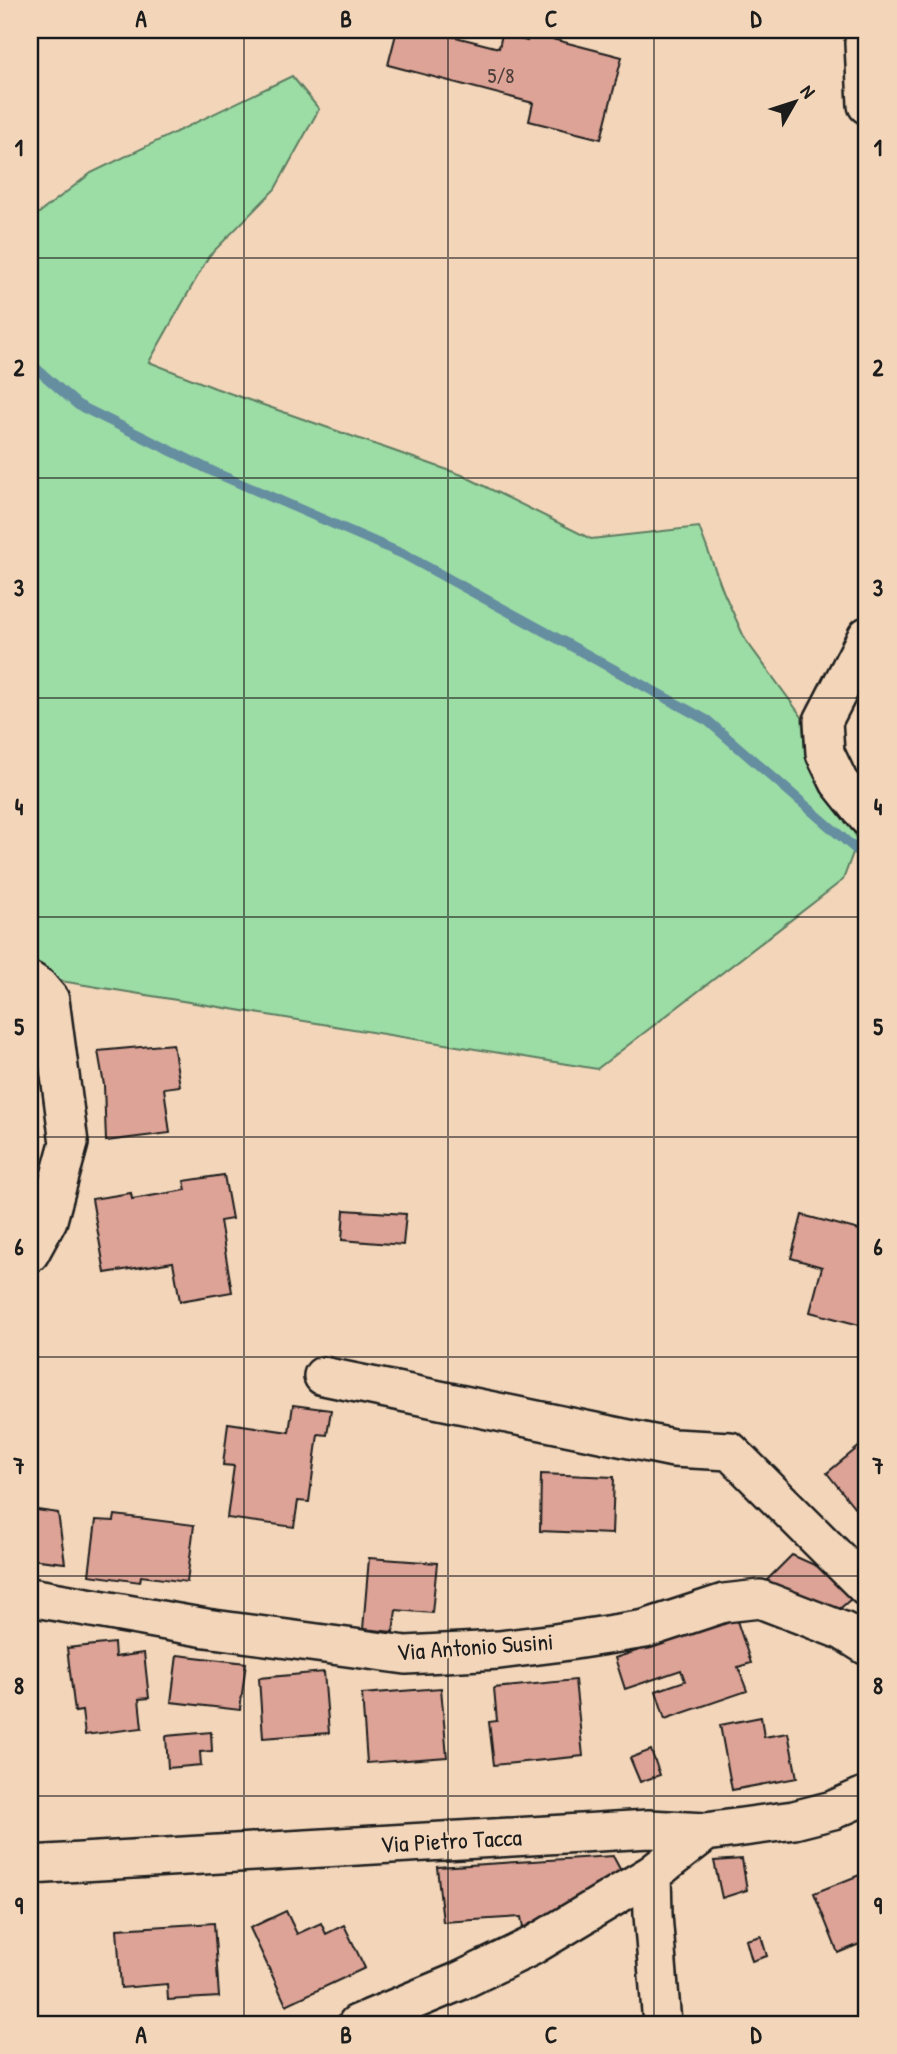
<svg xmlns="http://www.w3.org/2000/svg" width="897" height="2054" font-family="'Patrick Hand',sans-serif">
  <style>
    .green { fill: #9cdca5; stroke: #5c7c60; stroke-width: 2 }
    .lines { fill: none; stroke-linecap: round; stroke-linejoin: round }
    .stream { stroke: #658ea0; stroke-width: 10 }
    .building { fill: #dca396; stroke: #1c1c1c; stroke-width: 2 }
    .minor-casing { stroke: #1c1c1c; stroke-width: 42 }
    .minor { stroke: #f3d6ba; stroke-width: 37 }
    .grid { fill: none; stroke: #1c1c1c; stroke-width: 2; stroke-opacity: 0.55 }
    .labels { text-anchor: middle; stroke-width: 5; stroke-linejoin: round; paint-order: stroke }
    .number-label { font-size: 21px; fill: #4c3e3a }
    .street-label { font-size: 24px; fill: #1c1c1c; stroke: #f3d6ba }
    .neatline { fill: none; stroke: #1c1c1c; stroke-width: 2.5 }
    .grid-label { font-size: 23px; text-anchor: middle; font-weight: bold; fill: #1c1c1c }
  </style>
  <rect width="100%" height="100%" fill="#f3d6ba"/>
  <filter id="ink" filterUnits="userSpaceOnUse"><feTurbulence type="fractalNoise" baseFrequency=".0143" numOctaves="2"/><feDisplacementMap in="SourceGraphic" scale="14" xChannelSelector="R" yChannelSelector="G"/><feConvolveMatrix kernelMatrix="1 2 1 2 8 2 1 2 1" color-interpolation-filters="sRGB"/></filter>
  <g filter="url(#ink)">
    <path class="green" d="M292 76 319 109 275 189 209 256 149 362 215 388 462 475 591 539 699 527 724 593 745 639 802 717 806 758 858 839 843 880 597 1069 30 976V220L91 173Z"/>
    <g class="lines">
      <path class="stream" d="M30 363 78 405 216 473 405 555 708 721 867 859"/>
    </g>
    <path class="building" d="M397 30H428L499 48 502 34 527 41 529 33 622 57 601 139 529 121 533 103 388 65Z
      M173 1044 180 1086 164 1088 170 1133 106 1141 104 1085 98 1051Z
      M224 1175 232 1219 220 1221 232 1292 180 1301 173 1262 105 1273 92 1199 131 1193 132 1199 186 1190 184 1181Z
      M344 1210 406 1214 403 1245 342 1240Z
      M802 1215 867 1232V1327L810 1312 822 1267 791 1258Z
      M293 1405 331 1410 327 1435 318 1434 309 1502 298 1501 294 1527 227 1518 234 1466 223 1465 228 1423 289 1432Z
      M867 1440V1523L827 1473Z
      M541 1474 614 1477 612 1534 540 1531Z
      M30 1509 58 1513 65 1563 30 1559Z
      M115 1515 194 1525 187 1582 141 1576 140 1582 89 1575 96 1520 114 1521Z
      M792 1555 819 1567 851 1599 835 1613 765 1582Z
      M369 1558 437 1563 432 1613 396 1610 393 1632 363 1629Z
      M736 1618 751 1663 738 1667 747 1691 665 1719 656 1691 685 1681 681 1670 625 1689 615 1658Z
      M114 1643 115 1657 144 1653 149 1698 139 1699 142 1728 85 1735 82 1711 75 1712 67 1648Z
      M177 1655 246 1663 240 1710 171 1702Z
      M324 1672 329 1733 263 1738 259 1678Z
      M575 1680 583 1756 494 1765 489 1722 497 1721 494 1688Z
      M441 1688 447 1757 367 1763 362 1694Z
      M761 1717 764 1737 788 1733 797 1778 732 1790 720 1725Z
      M211 1732 212 1751 200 1752 201 1765 168 1768 166 1736Z
      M651 1750 660 1775 640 1782 630 1758Z
      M613 1856 621 1871 600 1887 523 1928 521 1917 443 1922 437 1867Z
      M742 1859 747 1890 722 1898 714 1861Z
      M867 1872V1941L838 1953 814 1893Z
      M286 1911 297 1934 321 1923 326 1934 344 1925 365 1968 286 2005 250 1928Z
      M214 1923 219 1997 168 2000 167 1984 121 1988 117 1929Z
      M761 1936 767 1956 752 1961 746 1940Z
      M867 2006V2024H863L858 2010Z"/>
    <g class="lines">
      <defs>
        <path id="minor" d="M866 30 864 43 867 105
          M867 636 823 721 825 753 839 782 867 817
          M30 981 39 987 50 1000 69 1143 48 1220 30 1253
          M323 1376 673 1448 730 1451 867 1588
          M30 1597 206 1628 406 1655 499 1650 555 1643 645 1629 724 1603 760 1599 843 1631 867 1646
          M30 1865 649 1829 706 1832 794 1820 833 1810 867 1795
          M652 1874 653 1915 662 2024
          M357 2024 460 1981 532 1946 652 1874 706 1832"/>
      </defs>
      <use href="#minor" class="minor-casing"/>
      <use href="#minor" class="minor"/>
    </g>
  </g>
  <path class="grid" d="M244 30V2024M448 30V2024M654 30V2024M30 258H867M30 478H867M30 698H867M30 917H867M30 1137H867M30 1357H867M30 1576H867M30 1796H867"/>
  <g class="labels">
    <g class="number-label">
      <text x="501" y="83">5/8</text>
    </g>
    <g class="street-label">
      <text transform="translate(475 1647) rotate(-4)" y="8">Via Antonio Susini</text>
      <text transform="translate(451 1841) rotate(-3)" y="8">Via Pietro Tacca</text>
    </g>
  </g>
  <rect width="897" height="2054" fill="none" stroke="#f3d6ba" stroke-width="77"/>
  <g transform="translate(795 102) rotate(51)" stroke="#f3d6ba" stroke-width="5" paint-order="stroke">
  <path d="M0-5L12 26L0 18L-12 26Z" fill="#1c1c1c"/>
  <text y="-10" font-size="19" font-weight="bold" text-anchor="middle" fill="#1c1c1c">N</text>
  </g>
  <rect x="38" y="38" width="820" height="1978" class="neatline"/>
  <g class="grid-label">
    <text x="141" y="27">A</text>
    <text x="346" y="27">B</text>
    <text x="551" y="27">C</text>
    <text x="756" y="27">D</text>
    <text x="19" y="156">1</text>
    <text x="878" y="156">1</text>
    <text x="19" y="376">2</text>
    <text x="878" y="376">2</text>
    <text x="19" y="596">3</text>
    <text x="878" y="596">3</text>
    <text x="19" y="815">4</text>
    <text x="878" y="815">4</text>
    <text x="19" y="1035">5</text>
    <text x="878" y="1035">5</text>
    <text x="19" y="1255">6</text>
    <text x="878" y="1255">6</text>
    <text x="19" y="1474">7</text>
    <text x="878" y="1474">7</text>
    <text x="19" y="1694">8</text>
    <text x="878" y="1694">8</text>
    <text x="19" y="1914">9</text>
    <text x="878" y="1914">9</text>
    <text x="141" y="2043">A</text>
    <text x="346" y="2043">B</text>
    <text x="551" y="2043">C</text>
    <text x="756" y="2043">D</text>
  </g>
</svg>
